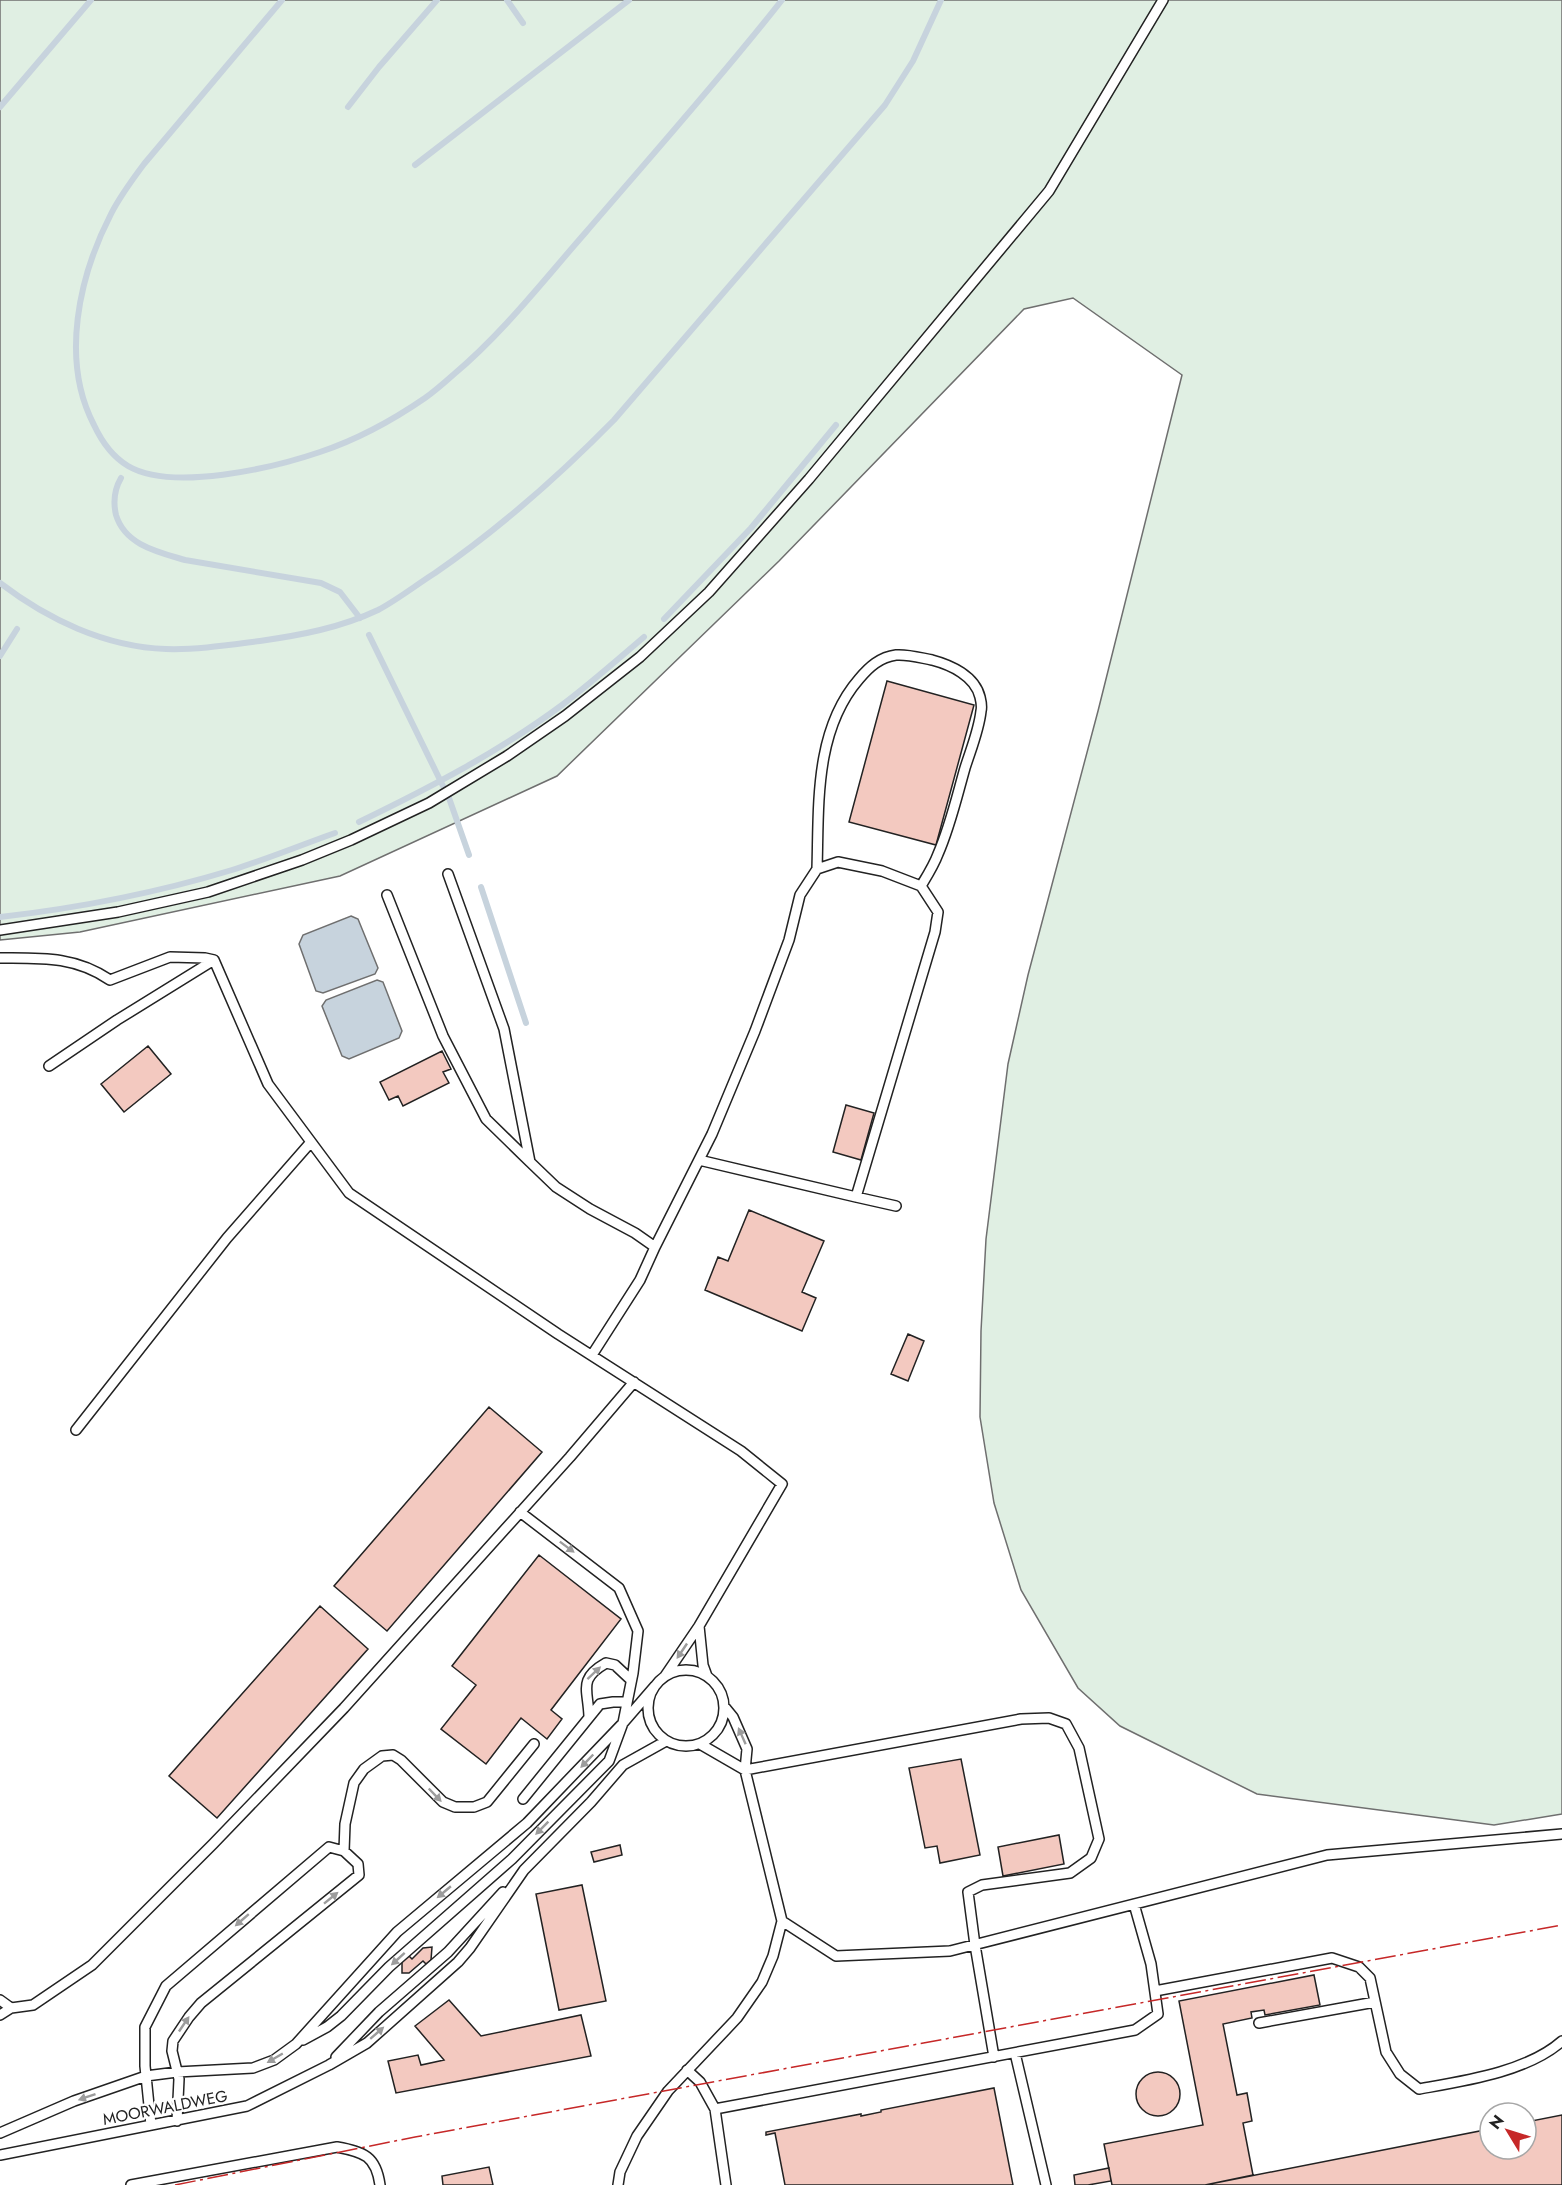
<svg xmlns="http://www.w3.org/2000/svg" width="1562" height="2185" font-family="Jost,sans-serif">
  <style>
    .green { fill: #e0efe3; stroke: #6f6f6f; stroke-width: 1.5 }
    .water { fill: #c7d3dd; stroke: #6f6f6f; stroke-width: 1.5 }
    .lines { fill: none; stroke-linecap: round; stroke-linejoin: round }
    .stream { stroke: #c7d3dd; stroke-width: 6 }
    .building { fill: #f3c9c0; stroke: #222; stroke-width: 1.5 }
    .service-casing { stroke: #222; stroke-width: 12 }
    .service { stroke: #fff; stroke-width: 9 }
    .power { stroke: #c62828; stroke-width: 1.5; stroke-dasharray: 21 4.5 3 4.5; stroke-linecap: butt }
    .oneway { fill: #9c9c9c }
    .labels { text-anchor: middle; stroke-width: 4.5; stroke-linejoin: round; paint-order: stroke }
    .street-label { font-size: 16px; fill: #222; stroke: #fff }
  </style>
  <rect width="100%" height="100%" fill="#fff"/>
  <path class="green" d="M0 0H1562V1814L1494 1825 1257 1794 1120 1726 1078 1688 1021 1590 994 1503 980 1417 981 1331 986 1239 1008 1064 1028 975 1098 711 1182 375 1073 298 1024 309 779 561 557 776 340 876 80 932 0 940Z"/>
  <path class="water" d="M351 916 358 919 378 968 375 974 323 993 316 991 299 944 303 935Z
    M377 980 383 982 402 1031 399 1038 349 1059 342 1056 322 1006 326 1000Z"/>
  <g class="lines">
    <path class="stream" d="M282 0 144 164C132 180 120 196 111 214 79 276 60 360 94 425 101 440 113 457 128 466 172 492 273 468 320 452 356 440 393 420 425 398 435 391 444 383 453 375 503 333 543 281 586 232 652 155 720 79 782 0
      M507 0 523 23
      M0 107 91 0
      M348 107 379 67 437 0
      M415 165 629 0
      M121 478C114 490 113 502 116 515 125 545 158 552 185 560L321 583 340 592 360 618
      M0 583C47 619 105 647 166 649 197 650 229 645 260 641 301 635 340 628 378 610 397 600 416 585 435 573 500 528 558 477 614 420L885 105 913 61 941 0
      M664 619 751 528 836 425
      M369 635 443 786
      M0 656 17 629
      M449 798 469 855
      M359 822C429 788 499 752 562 705 590 684 617 660 644 637
      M481 887 526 1023
      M0 917C79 908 156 893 232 870 267 859 301 845 335 833"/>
  </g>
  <path class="building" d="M887 681 974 705 936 845 849 822Z
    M148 1046 171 1074 124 1112 101 1084Z
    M442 1051 451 1069 443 1072 449 1083 403 1106 398 1096 389 1100 380 1082Z
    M846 1105 874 1113 861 1160 833 1152Z
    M749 1210 824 1241 802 1292 816 1298 802 1331 705 1290 718 1257 728 1261Z
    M908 1334 924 1341 908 1381 891 1374Z
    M489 1407 542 1452 387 1631 334 1586Z
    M539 1555 621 1619 551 1710 562 1719 547 1739 521 1718 486 1764 441 1729 476 1685 452 1666Z
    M320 1606 368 1649 217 1818 169 1776Z
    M961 1759 980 1855 940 1863 937 1846 925 1848 909 1768Z
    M1059 1835 1064 1864 1003 1876 998 1847Z
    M620 1845 622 1855 594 1862 591 1852Z
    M582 1885 606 2001 559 2010 536 1894Z
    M432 1947 431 1960 426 1964 423 1961 409 1973H402V1961L409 1956 412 1959 423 1948Z
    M1314 1975 1320 2005 1265 2015 1264 2010 1251 2012 1252 2018 1223 2024 1237 2095 1247 2093 1252 2121 1243 2123 1253 2175 1205 2185H1112L1104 2144 1203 2125 1179 2001Z
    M449 2000 481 2036 581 2015 591 2056 396 2093 388 2061 418 2055 421 2065 444 2060 415 2026Z
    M1136 2094a22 22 0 1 1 44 0a22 22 0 1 1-44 0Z
    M994 2088 1013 2185H785L775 2133 766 2135V2132L861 2114V2116L881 2112V2110Z
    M1562 2115V2185H1205L1490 2129V2149H1526V2122Z
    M489 2167 493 2185H443L442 2176Z
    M1109 2168 1111 2181 1088 2185H1075L1074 2175Z"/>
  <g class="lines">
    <defs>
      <path id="service" d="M817 869C819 805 814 731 859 679 869 667 880 657 896 655 908 654 921 658 932 660 951 665 975 676 980 697 981 701 982 707 981 711 979 730 971 749 965 768 957 796 950 827 938 854 934 865 927 876 921 886
        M448 874 504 1029 530 1162 556 1187 590 1209 635 1233 655 1247 640 1280 592 1355
        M387 895 443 1036 486 1119 530 1162
        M0 930 118 912 208 892 302 860 351 840 429 803 507 756 565 716 640 657 709 592 809 479 1049 191 1163 0
        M0 958C41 958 75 956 110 980L170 957 205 958 214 960 268 1084 349 1193 558 1334 741 1451 782 1484 699 1626 665 1676
        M49 1066 117 1020 214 960
        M699 1160 856 1197
        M655 1247 712 1134 755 1031 789 940 800 895 817 869 838 862 882 871 921 886 938 912 935 932 856 1197 896 1206
        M76 1430 227 1238 311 1142
        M699 1626 703 1665 707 1676
        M648 1708a38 38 0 1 1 76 0a38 38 0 1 1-76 0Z
        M589 1716C588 1689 578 1679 606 1663L615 1665 631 1680
        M700 1744 745 1770 1021 1719 1049 1718 1066 1724 1079 1748 1099 1839 1091 1858 1070 1873 982 1885 968 1892 975 1945 994 2057
        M523 1799 600 1704 613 1702H627
        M344 1851 345 1824 354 1783 364 1769 382 1756 393 1755 401 1760 443 1802 455 1807H474L487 1802 534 1744
        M782 1921 836 1956 950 1951 1327 1855 1562 1834
        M1155 1991 1332 1958 1359 1967 1370 1978 1386 2052 1400 2074 1419 2089C1464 2081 1527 2072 1562 2041
        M0 2000 11 2008 33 2005 92 1965 213 1844 344 1708 570 1457 634 1382
        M0 2015 11 2008
        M1259 2023 1375 2002
        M303 2040 327 2027 341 2016 389 1967 512 1859 609 1761 623 1723 633 1673 638 1631 619 1588 520 1512
        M1015 2053 1046 2185
        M336 2057 379 2012 448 1952 503 1892
        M687 2070 700 2082 715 2109 726 2185
        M715 2109 1135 2030 1158 2014 1151 1964 1134 1904
        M151 2125 145 2066V2027L166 1986 329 1847 344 1851 358 1864 359 1875 201 2003 189 2017 173 2041 172 2051 179 2079 177 2121
        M0 2133 74 2101 146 2076 177 2072 253 2068 274 2060 296 2044 397 1932 527 1823 623 1723 655 1686
        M0 2155 247 2106 329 2065 367 2043 458 1962 470 1948 524 1870 591 1802 623 1765 666 1741
        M131 2185 337 2147C364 2152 376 2156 380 2185
        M618 2185 620 2172 637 2136 668 2091 737 2018 762 1982 773 1956 782 1921 745 1770 747 1749 733 1717 724 1706"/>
    </defs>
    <use href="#service" class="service-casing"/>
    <use href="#service" class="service"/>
    <path class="power" d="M175 2185 415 2137 1562 1925"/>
  </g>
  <defs><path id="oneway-solid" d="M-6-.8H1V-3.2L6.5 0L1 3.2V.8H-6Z" transform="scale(1.5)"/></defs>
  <g class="oneway">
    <use href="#oneway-solid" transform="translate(567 1547) rotate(37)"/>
    <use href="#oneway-solid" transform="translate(682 1651) rotate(124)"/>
    <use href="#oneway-solid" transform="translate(594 1673) rotate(-43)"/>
    <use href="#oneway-solid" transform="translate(742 1736) rotate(-114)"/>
    <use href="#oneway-solid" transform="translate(587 1761) rotate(134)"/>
    <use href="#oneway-solid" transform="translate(435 1795) rotate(46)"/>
    <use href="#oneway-solid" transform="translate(542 1828) rotate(135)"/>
    <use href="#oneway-solid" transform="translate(444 1892) rotate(140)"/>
    <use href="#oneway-solid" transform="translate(331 1898) rotate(-39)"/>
    <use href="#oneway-solid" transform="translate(242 1920) rotate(139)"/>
    <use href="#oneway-solid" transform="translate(398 1959) rotate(138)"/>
    <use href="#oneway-solid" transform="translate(184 2024) rotate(-56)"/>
    <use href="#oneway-solid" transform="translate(377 2033) rotate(-41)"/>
    <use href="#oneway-solid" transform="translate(275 2058) rotate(150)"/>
    <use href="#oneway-solid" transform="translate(87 2097) rotate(161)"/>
  </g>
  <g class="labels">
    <g class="street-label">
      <text transform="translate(165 2107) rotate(-11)" y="6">MOORWALDWEG</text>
    </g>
  </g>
  <g transform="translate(1508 2131) rotate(308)"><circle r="28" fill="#ffffff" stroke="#a7a7a7" stroke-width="1.5"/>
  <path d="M0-4.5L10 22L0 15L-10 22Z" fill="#c62828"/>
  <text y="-9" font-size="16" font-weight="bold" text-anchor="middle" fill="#222222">N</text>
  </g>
</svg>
